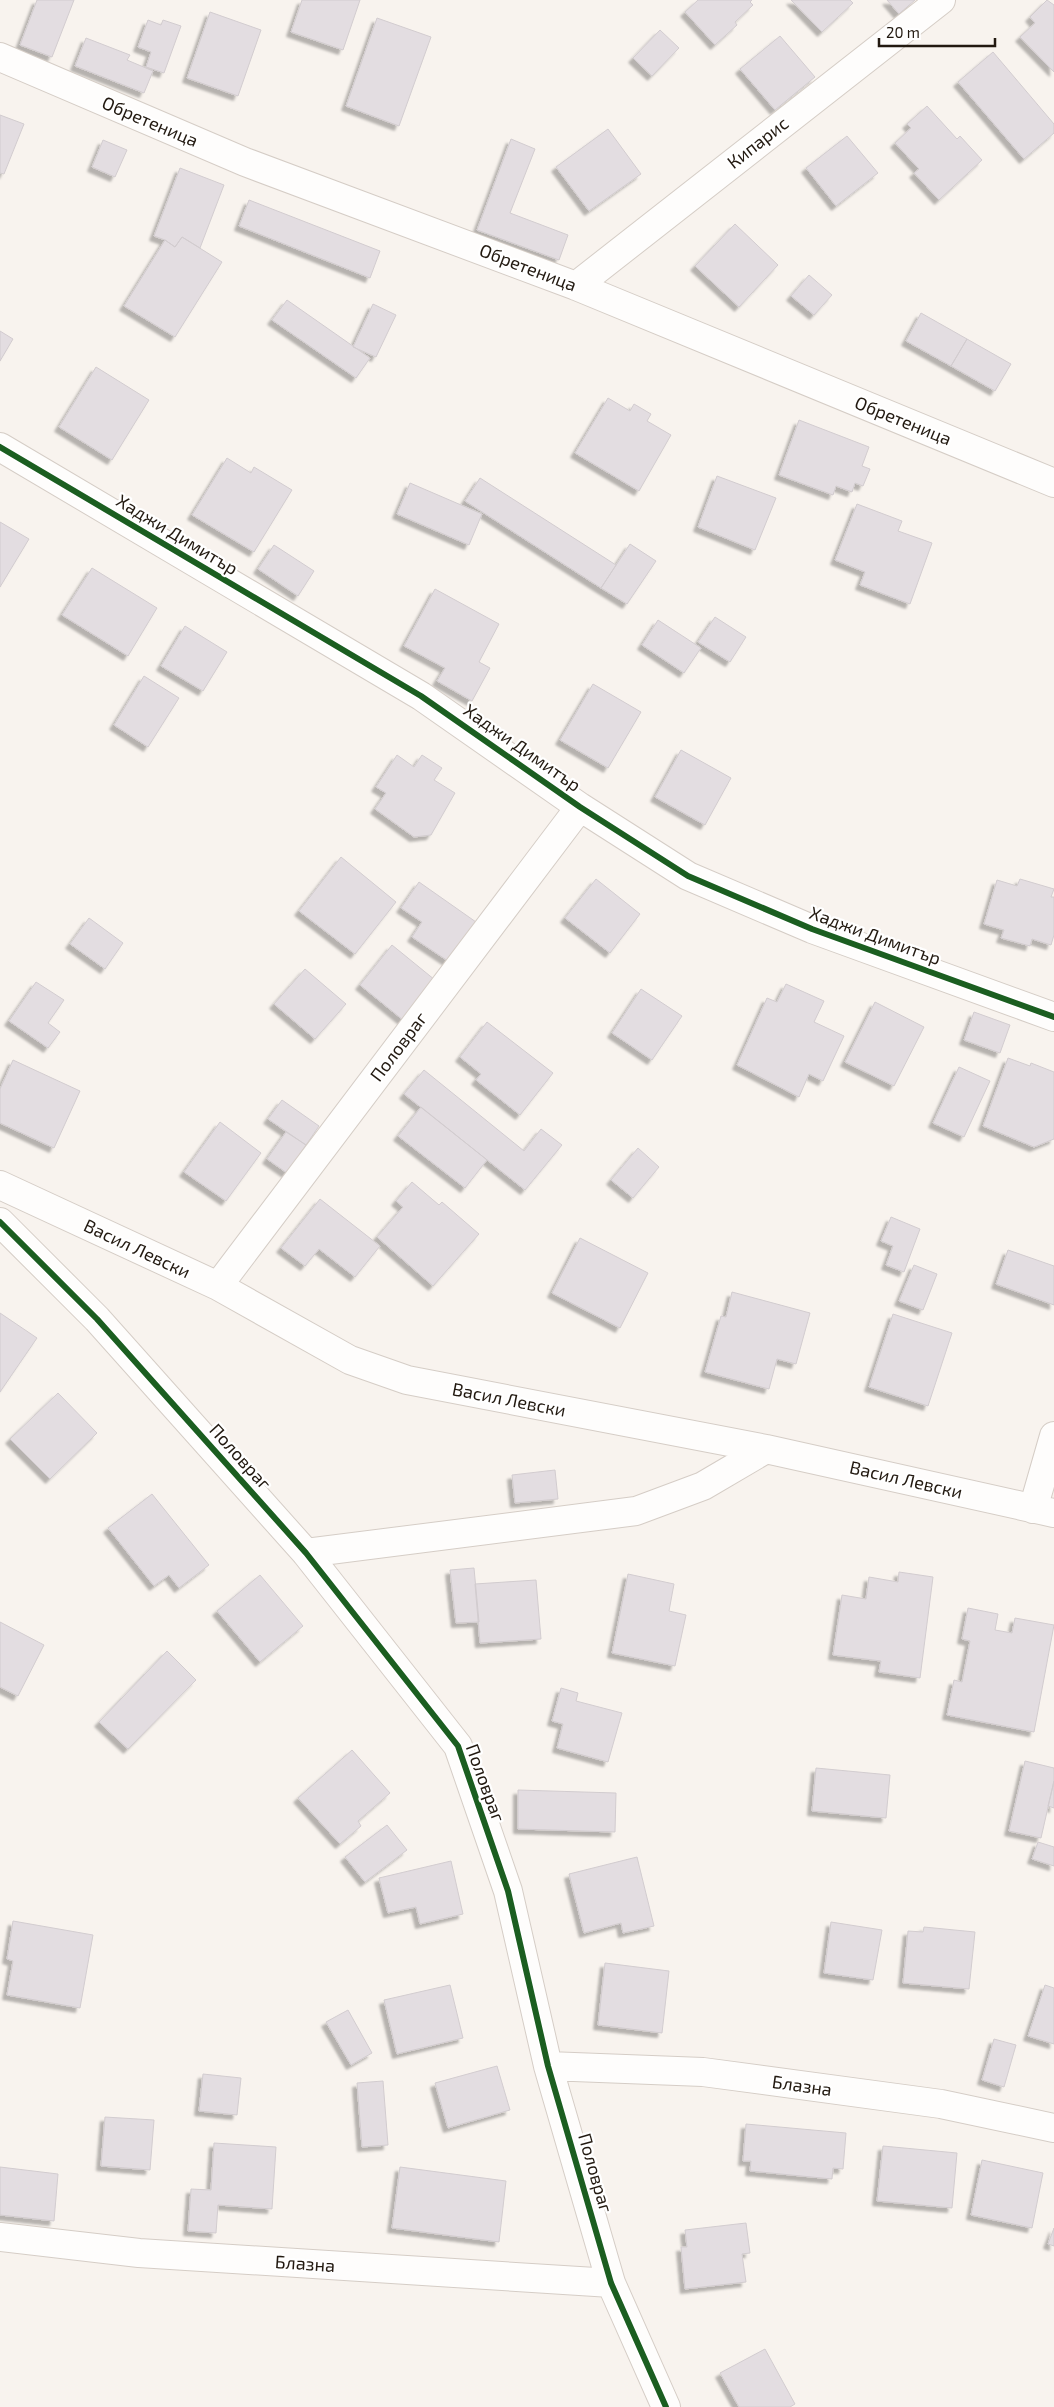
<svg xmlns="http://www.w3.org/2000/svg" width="1054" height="2407" font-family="'Exo 2',sans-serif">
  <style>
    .building { fill: #e3dde1; stroke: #d2cccf; filter: url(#shadow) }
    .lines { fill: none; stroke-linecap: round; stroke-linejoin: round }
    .street-casing { stroke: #d5cdc6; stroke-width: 30 }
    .street { stroke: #fefdfc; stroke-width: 28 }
    .cycleway-casing { stroke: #fff; stroke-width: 9 }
    .cycleway { stroke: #1b5e20; stroke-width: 6 }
    .labels { text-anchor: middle; stroke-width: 4.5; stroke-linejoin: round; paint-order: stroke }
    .street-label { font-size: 18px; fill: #221910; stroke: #fff }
  </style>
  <defs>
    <filter id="shadow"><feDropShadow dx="-4.5" dy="4.5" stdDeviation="1" flood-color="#0004"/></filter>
  </defs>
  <rect width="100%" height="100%" fill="#f8f3ee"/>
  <path class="building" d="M37 0H74L52 57 20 45Z
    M302 0H360L343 50 291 32Z
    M698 0H752L750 2 753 5 735 22 737 25 715 45 685 12Z
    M791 0H850L853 3 822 32Z
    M887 0H915L899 14Z
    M1047 0 1054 5V72L1020 37 1035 23 1030 17Z
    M210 12 261 30 238 96 187 78Z
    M377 18 431 37 399 126 346 106Z
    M148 20 161 25 163 20 181 26 164 73 146 67 151 52 138 47Z
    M660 30 679 48 652 76 633 58Z
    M780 36 815 77 775 110 740 69Z
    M86 38 130 55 127 60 153 71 144 93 75 66Z
    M993 52 1054 124V133L1024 159 958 82Z
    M927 106 957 139 960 136 982 160 939 200 914 173 919 169 895 143 911 128 907 124Z
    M0 115 24 124 4 174 0 173Z
    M608 129 641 174 589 211 556 167Z
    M847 136 878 173 836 206 806 168Z
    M511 139 535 149 510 213 568 235 559 260 477 230Z
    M103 140 127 150 115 177 92 167Z
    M180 168 224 185 200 248 182 237 175 247 165 240 154 236Z
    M249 200 380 251 370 278 239 226Z
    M735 224 778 265 739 307 695 266Z
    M182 237 222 262 175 337 124 306 165 240 175 247Z
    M809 275 832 295 814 315 791 296Z
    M287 300 370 358 356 378 272 320Z
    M373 304 396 315 376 357 353 347Z
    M921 313 967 339 951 366 906 341Z
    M0 331 13 339 0 361Z
    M967 339 1011 364 995 391 951 366Z
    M96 367 149 400 112 460 59 427Z
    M608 398 630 411 634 404 651 414 647 421 671 435 639 491 575 453Z
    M799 420 869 447 862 466 870 469 863 486 855 483 852 492 836 486 833 495 779 475Z
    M227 458 251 473 254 467 292 490 254 552 192 515Z
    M717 476 776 498 755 550 698 527Z
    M480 478 616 565 601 588 465 501Z
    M410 483 482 514 469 545 397 514Z
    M857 504 902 521 898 531 932 543 910 604 860 585 865 572 835 560Z
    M0 522 29 539 0 587Z
    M630 544 656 561 627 604 601 588Z
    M274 545 314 571 298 596 258 569Z
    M92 568 157 608 128 656 62 615Z
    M435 589 499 624 479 662 490 668 472 701 437 681 445 668 404 646Z
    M715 617 746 637 730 662 698 642Z
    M658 620 701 648 684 673 642 645Z
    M185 626 227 652 203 691 161 666Z
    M144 676 179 698 148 747 114 725Z
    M593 684 641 712 608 768 560 740Z
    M681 750 731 778 705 825 655 797Z
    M397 755 414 767 422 755 442 768 434 780 455 793 431 835 414 837 375 809 386 793 376 787Z
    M341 857 396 902 355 954 299 911Z
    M596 879 640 914 610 953 565 918Z
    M1020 879 1054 889 1051 897H1054V935L1051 945 1032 939 1030 946 1001 938 1004 930 984 924 997 880 1017 886Z
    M419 882 476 922 448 961 412 937 422 922 401 908Z
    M89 918 123 943 105 969 70 944Z
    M392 945 435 980 403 1020 360 985Z
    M305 969 346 1004 315 1039 274 1004Z
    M36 982 64 1000 48 1023 60 1032 48 1048 9 1021Z
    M786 984 824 1001 814 1022 844 1036 823 1081 809 1074 799 1097 737 1065 767 998 777 1002Z
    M641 989 682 1016 652 1060 612 1033Z
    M875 1002 924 1027 894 1086 845 1062Z
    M974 1012 1010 1025 1000 1053 964 1040Z
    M487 1022 553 1073 520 1115 476 1080 481 1074 460 1057Z
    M1008 1058 1030 1066 1031 1063 1054 1072V1139L1034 1147 983 1126Z
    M13 1060 80 1091 54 1148 0 1123V1089Z
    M959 1067 990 1081 964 1137 933 1123Z
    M424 1070 524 1151 541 1129 562 1145 525 1190 404 1094Z
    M282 1100 319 1126 306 1145 268 1119Z
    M421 1107 487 1160 465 1188 398 1136Z
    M220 1122 261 1153 226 1201 184 1172Z
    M286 1132 306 1145 287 1173 267 1159Z
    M638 1148 659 1167 633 1198 611 1180Z
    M412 1182 439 1205 442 1202 479 1234 433 1286 377 1237 403 1207 396 1201Z
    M320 1199 380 1246 355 1277 319 1249 305 1266 281 1248Z
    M891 1217 920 1229 904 1272 886 1265 893 1246 881 1241Z
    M580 1238 648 1273 620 1328 552 1293Z
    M1008 1250 1054 1266V1305L996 1284Z
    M914 1265 937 1274 923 1310 899 1301Z
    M732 1292 810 1313 796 1364 777 1359 769 1389 705 1372 721 1316 726 1317Z
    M0 1313 37 1338 0 1392Z
    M893 1314 952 1333 928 1406 869 1387Z
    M58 1393 97 1433 50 1479 10 1439Z
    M555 1470 558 1499 515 1503 512 1475Z
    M152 1494 209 1565 179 1588 169 1575 154 1586 108 1528Z
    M474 1568 479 1622 456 1623 450 1570Z
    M899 1572 933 1577 920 1678 879 1672 881 1661 833 1655 842 1595 866 1599 869 1577 898 1582Z
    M628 1574 674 1584 669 1611 686 1615 675 1666 612 1653Z
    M260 1575 303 1626 260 1662 217 1611Z
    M536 1580 541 1639 480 1643 475 1584Z
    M968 1608 998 1614 995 1630 1012 1633 1015 1618 1054 1625 1034 1732 947 1715 954 1680 962 1682 970 1641 962 1639Z
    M0 1622 44 1645 18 1696 0 1687Z
    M167 1651 196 1680 128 1749 99 1722Z
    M561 1688 578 1693 576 1701 622 1713 608 1762 557 1748 563 1724 552 1721Z
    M352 1750 390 1793 358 1821 361 1826 340 1844 298 1798Z
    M1025 1761 1054 1768V1781L1041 1838 1009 1831Z
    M816 1768 890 1775 886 1818 812 1811Z
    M1054 1781V1808L1048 1806Z
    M518 1790 616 1793 615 1832 518 1829Z
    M387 1825 407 1850 365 1882 345 1857Z
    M1038 1842 1054 1847V1866L1032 1859Z
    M637 1857 654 1926 623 1933 621 1923 584 1933 569 1874Z
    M451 1861 463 1914 420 1924 416 1907 388 1913 379 1878Z
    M13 1921 93 1935 80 2008 7 1995 13 1961 7 1959Z
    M831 1922 882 1930 873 1980 824 1973Z
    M924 1927 975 1932 969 1989 903 1983 908 1931 923 1932Z
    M605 1963 669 1971 662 2033 598 2025Z
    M450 1985 463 2038 397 2054 384 2000Z
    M1045 1985 1054 1988V2044L1028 2036Z
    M348 2010 372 2053 351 2065 326 2022Z
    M994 2039 1016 2045 1004 2087 982 2080Z
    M497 2066 510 2110 448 2128 435 2083Z
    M203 2074 241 2078 237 2115 199 2111Z
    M383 2081 388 2145 362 2147 357 2083Z
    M105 2117 154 2120 150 2170 101 2166Z
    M746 2124 846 2133 843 2169 833 2168 832 2179 750 2171 751 2161H743Z
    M214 2143 276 2147 272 2209 218 2205 216 2233 188 2231 191 2189 211 2190Z
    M883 2146 957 2153 952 2208 877 2201Z
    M982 2160 1043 2173 1032 2228 971 2215Z
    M0 2167 58 2174 54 2221 0 2215Z
    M400 2167 506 2181 499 2242 392 2228Z
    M746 2223 750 2253 742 2254 746 2282 685 2289 681 2247H687L685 2230Z
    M1054 2228V2246L1048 2244Z
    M765 2349 795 2404 790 2407H739L720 2373Z"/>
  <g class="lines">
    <defs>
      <path id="street" d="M0 57 245 162 576 286 1054 483
        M576 286 941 0
        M0 447 421 696 580 807 688 876 812 929 1054 1017
        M0 1185 218 1286 350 1360 407 1380 766 1449 1054 1513
        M0 1222 97 1319 306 1553 458 1746 508 1891 548 2066 611 2283 666 2407
        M218 1286 580 807
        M1033 1509 1054 1436
        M306 1553 636 1511 703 1486 766 1449
        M548 2066 703 2072 941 2104 1054 2128
        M0 2237 139 2253 611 2283"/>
    </defs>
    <use href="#street" class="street-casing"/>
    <use href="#street" class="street"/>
    <defs>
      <path id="cycleway" d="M0 447 421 696 580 807 688 876 812 929 1054 1017
        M0 1222 97 1319 306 1553 458 1746 508 1891 548 2066 611 2283 666 2407"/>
    </defs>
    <use href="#cycleway" class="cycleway-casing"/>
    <use href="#cycleway" class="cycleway"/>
  </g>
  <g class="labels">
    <g class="street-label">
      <text transform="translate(150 122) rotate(23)" y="6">Обретеница</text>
      <text transform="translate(758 143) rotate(-38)" y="6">Кипарис</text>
      <text transform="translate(528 268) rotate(21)" y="6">Обретеница</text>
      <text transform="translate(903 421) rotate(22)" y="6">Обретеница</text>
      <text transform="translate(177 535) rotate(31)" y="6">Хаджи Димитър</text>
      <text transform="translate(522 748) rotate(35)" y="6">Хаджи Димитър</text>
      <text transform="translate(875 936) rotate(20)" y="6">Хаджи Димитър</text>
      <text transform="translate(399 1047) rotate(-53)" y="6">Половраг</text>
      <text transform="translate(137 1249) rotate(25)" y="6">Васил Левски</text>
      <text transform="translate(509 1400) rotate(11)" y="6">Васил Левски</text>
      <text transform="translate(240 1457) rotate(48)" y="6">Половраг</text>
      <text transform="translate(906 1480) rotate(13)" y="6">Васил Левски</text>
      <text transform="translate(485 1783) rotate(70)" y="6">Половраг</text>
      <text transform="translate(802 2086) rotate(8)" y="6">Блазна</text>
      <text transform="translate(595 2173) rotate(74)" y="6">Половраг</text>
      <text transform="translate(305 2264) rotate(4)" y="6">Блазна</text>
    </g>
  </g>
  <path d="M879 38v8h116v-8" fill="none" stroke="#221910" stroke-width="2.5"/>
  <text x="886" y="38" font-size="15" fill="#221910" stroke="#ffffff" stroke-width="4" paint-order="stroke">20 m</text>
</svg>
